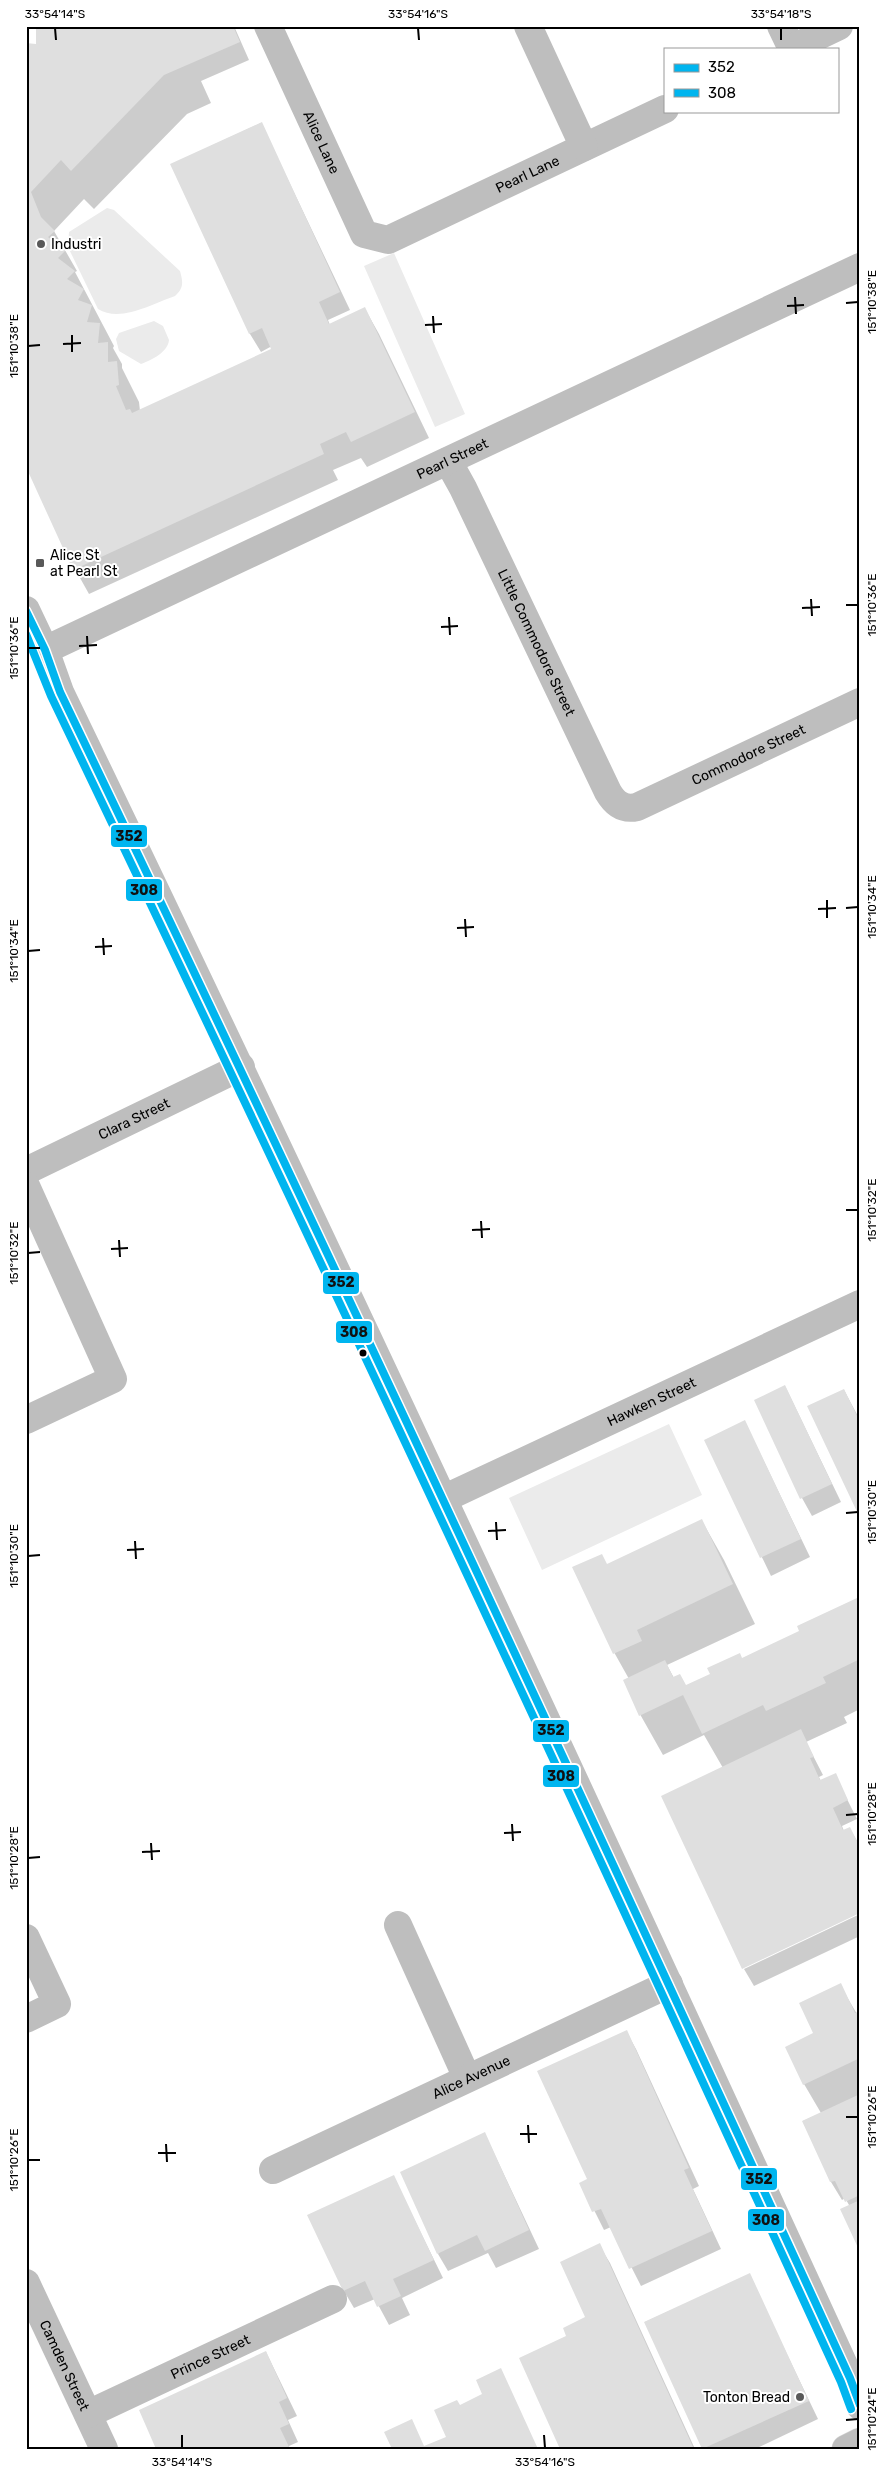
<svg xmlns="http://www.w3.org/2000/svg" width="886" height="2475" font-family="Rubik,sans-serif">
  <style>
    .green { fill: #ebebeb }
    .shadow { fill: #0003 }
    .building { fill: #dfdfdf }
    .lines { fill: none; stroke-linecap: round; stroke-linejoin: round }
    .major-casing { stroke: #dbdbdb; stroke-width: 29 }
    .minor { stroke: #bebebe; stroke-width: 28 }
    .major { stroke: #bebebe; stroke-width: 28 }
    .bus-1-casing { stroke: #fff; stroke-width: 11 }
    .bus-2-casing { stroke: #fff; stroke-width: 11 }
    .bus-1 { stroke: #00b5ef; stroke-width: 8 }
    .bus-2 { stroke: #00b5ef; stroke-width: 8 }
    .ticks { fill: none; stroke: #000; stroke-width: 2 }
    .poi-dot { fill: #595959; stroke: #fff; stroke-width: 2 }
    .bus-dot { fill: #000; stroke: #fff; stroke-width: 2 }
    .labels { text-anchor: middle; stroke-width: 4; stroke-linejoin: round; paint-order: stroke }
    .street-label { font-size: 14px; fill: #000; stroke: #fff }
    .poi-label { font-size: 14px; fill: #000; stroke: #fff; text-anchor: start }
    .line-badge { stroke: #fff; stroke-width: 2 }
    .pale-badge-label { font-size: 14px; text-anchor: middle; font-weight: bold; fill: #111 }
    .neatline { fill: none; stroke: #000; stroke-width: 2 }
    .ticks-label { font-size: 12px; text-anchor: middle; fill: #000 }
  </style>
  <rect width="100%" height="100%" fill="#fff"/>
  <path class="green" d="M107 208 114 210 180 271C183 282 184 288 175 296 152 304 120 323 98 309L68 247 69 232Z
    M394 253 465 414 435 427 364 266Z
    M154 321 163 326 169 340C168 352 152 360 141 364L119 351 116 339 119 333Z
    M669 1424 702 1495 542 1570 509 1498Z"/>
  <path class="shadow" d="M53 26H234L249 60 201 81 211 103 187 114 94 209 84 199 54 231 77 271 75 272 114 346 113 348 122 364V368L139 402 140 411 273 349 272 346 261 352 250 334 172 164 261 123 350 310 328 320 330 325 365 309 379 334 429 438 367 467 361 458 333 470 338 480 89 594 75 569 26 464V44L37 46Z
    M785 1386 841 1502 812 1516 802 1498Z
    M844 1390 860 1420V1515Z
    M745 1422 810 1557 771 1576 706 1441Z
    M702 1521 724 1560 755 1624 667 1665 674 1678 686 1687 860 1602V1709L844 1717 847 1723 806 1742 823 1775 819 1777 821 1781 835 1775 857 1819 842 1826 844 1831 850 1829 860 1846V1912L723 1768 704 1735 663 1755 641 1716 625 1681 629 1679 615 1654 574 1568 607 1566Z
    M860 1914V1936L754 1986 744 1969Z
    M840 1985 857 2014 860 2013V2249L849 2205 845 2198 842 2200 831 2182 803 2121 821 2113 804 2084 815 2034Z
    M626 2031 636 2049 699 2186 693 2189 721 2249 641 2286 611 2227 604 2230 581 2184 588 2180Z
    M485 2134 539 2249 496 2268 488 2253 448 2271 438 2254Z
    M393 2176 443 2278 402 2298 410 2315 389 2325 375 2299 354 2308 344 2291Z
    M599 2245 610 2263 695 2449H562L568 2337 586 2318Z
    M749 2275 818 2419 755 2449H703L645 2322Z
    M266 2352 297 2416 288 2420 298 2442 289 2446 290 2449H158Z"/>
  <path class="building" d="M52 26H233L240 42 164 75 71 171 61 160 31 192 41 217 55 231 48 237 65 251 58 258 75 271 67 279 84 289 78 300 92 305 87 322 100 323 98 343 108 342V362L117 361 119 385 116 386 126 410 130 409 132 413 271 349 262 328 249 334 170 164 262 122 340 292 319 302 329 324 365 307 415 412 351 442 346 432 320 444 324 454 73 570 26 467V43L36 44V28Z
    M785 1385 832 1484 800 1499 754 1400Z
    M844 1389 860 1422V1518L807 1406Z
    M745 1420 801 1539 760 1558 704 1440Z
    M702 1519 733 1584 637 1630 642 1641 613 1654 572 1567 602 1554 607 1564Z
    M857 1598 858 1601 860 1600V1659L823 1677 826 1683 766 1711 763 1705 702 1734 683 1695 639 1716 623 1680 665 1660 673 1677 680 1674 686 1685 710 1674 707 1668 740 1653 742 1658 799 1631 797 1626Z
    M801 1729 814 1757 810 1758 820 1780 836 1773 848 1800 833 1808 843 1830 850 1827 860 1847V1913L742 1969 661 1796Z
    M841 1983 855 2013 860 2011V2058L803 2085 785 2047 813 2033 799 2003Z
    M627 2030 689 2168 684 2170 712 2231 629 2269 601 2209 592 2212 579 2183 587 2179 537 2071Z
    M860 2094V2195L845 2202 835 2181 830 2182 802 2121Z
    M485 2132 529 2230 485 2251 477 2235 437 2254 400 2172Z
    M394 2175 434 2260 393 2279 401 2296 377 2307 365 2281 343 2291 307 2215Z
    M860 2200V2252L840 2209Z
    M600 2243 693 2447 688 2449H560L519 2358 566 2336 563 2328 585 2317 560 2262Z
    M750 2273 809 2401 702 2449 644 2322Z
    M266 2351 287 2398 279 2402 289 2424 280 2428 290 2449H156L139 2410Z
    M501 2368 538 2449H392L384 2432 412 2419 424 2446 446 2437 434 2410 457 2400 460 2405 482 2394 476 2380Z"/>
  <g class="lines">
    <defs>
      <path id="major" d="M846 2449 860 2442"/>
    </defs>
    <use href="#major" class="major-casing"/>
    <g class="minor">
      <path id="s1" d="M268 26 364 234 388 240 665 109"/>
      <path d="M528 26 584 147"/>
      <path d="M781 26 792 49"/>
      <path d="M791 49 839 26"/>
      <path id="s2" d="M448 461 463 488 608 792C615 804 624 810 637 807L860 702"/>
      <path d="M26 610 45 650 60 692C330 1251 591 1814 850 2378L860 2406"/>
      <path id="s3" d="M45 650 860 267"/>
      <path id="s4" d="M26 1171 241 1067"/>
      <path d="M26 1186 113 1379 26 1420"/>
      <path id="s5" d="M443 1499 860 1304"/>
      <path d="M398 1925 467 2078"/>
      <path d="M26 1938 57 2004 26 2019"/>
      <path id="s6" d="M273 2170 669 1984"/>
      <path id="s7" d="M26 2283 104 2449"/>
      <path id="s8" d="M88 2414 333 2299"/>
    </g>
    <use href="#major" class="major"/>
    <defs>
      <path id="bus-1" d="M26 611 45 650 60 692C329 1251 591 1814 850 2378L860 2405"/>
      <path id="bus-2" d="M26 634 51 696C320 1256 582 1818 841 2382L851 2409"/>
    </defs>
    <use href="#bus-1" class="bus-1-casing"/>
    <use href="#bus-2" class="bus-2-casing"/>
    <use href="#bus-1" class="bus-1"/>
    <use href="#bus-2" class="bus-2"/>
  </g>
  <path class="ticks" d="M55 28 56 40M418 28 419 40M781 28V40M795 297 796 314M846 303 858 302M787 306 804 305M433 316 434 333M425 325 442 324M72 335V352M63 344 81 343M28 346 40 345M811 599 812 616M846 605H858M802 608 820 607M449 617 450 635M441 627 458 626M87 636 88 654M79 646 97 645M28 648H40M827 900V918M846 908 858 907M818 909 836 908M465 919 466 937M457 928 474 927M103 938 104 955M95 947 112 946M28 951 40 950M846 1210H858M481 1221 482 1238M472 1230 490 1229M119 1240 120 1257M111 1249 128 1248M28 1253 40 1252M846 1513 858 1512M496 1522 497 1540M488 1531 506 1530M135 1541 136 1559M127 1550 144 1549M28 1556 40 1555M846 1815 858 1814M512 1824 513 1841M504 1833 521 1832M151 1843 152 1860M142 1852 160 1851M28 1858 40 1857M846 2117H858M528 2125 529 2143M520 2134H537M166 2144 167 2162M158 2153H176M28 2160H40M846 2420 858 2419M182 2435V2448M544 2435 545 2448"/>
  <g class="poi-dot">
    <circle cx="41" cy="244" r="5"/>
    <rect x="35" y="558" width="10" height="10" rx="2.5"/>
    <circle cx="800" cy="2397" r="5"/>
  </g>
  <circle class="bus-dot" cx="363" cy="1353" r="4.5"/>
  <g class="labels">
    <g class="street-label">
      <text dy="5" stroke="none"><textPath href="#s1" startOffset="128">Alice Lane</textPath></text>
      <text dy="5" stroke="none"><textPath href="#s1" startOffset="408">Pearl Lane</textPath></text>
      <text dy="5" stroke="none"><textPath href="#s3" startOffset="450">Pearl Street</textPath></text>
      <text dy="5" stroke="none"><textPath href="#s2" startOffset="202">Little Commodore Street</textPath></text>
      <text dy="5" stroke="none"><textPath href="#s2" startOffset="526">Commodore Street</textPath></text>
      <text dy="5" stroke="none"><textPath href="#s4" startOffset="120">Clara Street</textPath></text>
      <text dy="5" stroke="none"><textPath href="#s5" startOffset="230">Hawken Street</textPath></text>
      <text dy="5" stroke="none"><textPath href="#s6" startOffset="219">Alice Avenue</textPath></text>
      <text dy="5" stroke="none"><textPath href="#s8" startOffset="135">Prince Street</textPath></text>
      <text dy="5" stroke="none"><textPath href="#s7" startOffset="91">Camden Street</textPath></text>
    </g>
    <g class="poi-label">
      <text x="51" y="249">Industri</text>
      <text x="50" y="560">Alice St<tspan x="50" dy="16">at Pearl St</tspan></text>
      <text x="790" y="2402" text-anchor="end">Tonton Bread</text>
    </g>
  </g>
  <g class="line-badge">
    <rect x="110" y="824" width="38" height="24" rx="5" fill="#00b5ef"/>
    <rect x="125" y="878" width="38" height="24" rx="5" fill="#00b5ef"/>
    <rect x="322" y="1271" width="38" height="24" rx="5" fill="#00b5ef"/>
    <rect x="335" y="1320" width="38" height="24" rx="5" fill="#00b5ef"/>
    <rect x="532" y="1719" width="38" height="24" rx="5" fill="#00b5ef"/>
    <rect x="542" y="1764" width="38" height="24" rx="5" fill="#00b5ef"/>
    <rect x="740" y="2167" width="38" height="24" rx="5" fill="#00b5ef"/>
    <rect x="747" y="2208" width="38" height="24" rx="5" fill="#00b5ef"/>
  </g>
  <g class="pale-badge-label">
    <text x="129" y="841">352</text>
    <text x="144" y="895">308</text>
    <text x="341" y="1287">352</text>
    <text x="354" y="1337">308</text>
    <text x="551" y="1735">352</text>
    <text x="561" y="1781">308</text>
    <text x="759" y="2184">352</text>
    <text x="766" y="2225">308</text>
  </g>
  <rect width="886" height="2475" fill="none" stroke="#ffffff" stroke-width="55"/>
  <rect x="664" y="48" width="175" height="65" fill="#ffffff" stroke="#999999"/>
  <rect x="674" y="64" width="25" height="8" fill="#00b5ef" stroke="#999999"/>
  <text x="708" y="72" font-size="15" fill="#000000">352</text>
  <rect x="674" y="89" width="25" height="8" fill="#00b5ef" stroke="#999999"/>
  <text x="708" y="98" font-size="15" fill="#000000">308</text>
  <rect x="28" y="28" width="830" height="2420" class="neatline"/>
  <g class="ticks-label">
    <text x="55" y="18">33°54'14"S</text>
    <text x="418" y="18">33°54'16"S</text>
    <text x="781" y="18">33°54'18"S</text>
    <text transform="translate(872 302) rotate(-90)" y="4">151°10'38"E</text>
    <text transform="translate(14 346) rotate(-90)" y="4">151°10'38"E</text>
    <text transform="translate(872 605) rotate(-90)" y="4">151°10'36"E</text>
    <text transform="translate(14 648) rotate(-90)" y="4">151°10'36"E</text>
    <text transform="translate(872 907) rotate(-90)" y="4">151°10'34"E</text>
    <text transform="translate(14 951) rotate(-90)" y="4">151°10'34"E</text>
    <text transform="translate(872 1210) rotate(-90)" y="4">151°10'32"E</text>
    <text transform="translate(14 1253) rotate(-90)" y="4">151°10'32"E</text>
    <text transform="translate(872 1512) rotate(-90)" y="4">151°10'30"E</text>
    <text transform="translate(14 1556) rotate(-90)" y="4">151°10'30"E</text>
    <text transform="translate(872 1814) rotate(-90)" y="4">151°10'28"E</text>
    <text transform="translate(14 1858) rotate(-90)" y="4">151°10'28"E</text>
    <text transform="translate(872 2117) rotate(-90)" y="4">151°10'26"E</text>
    <text transform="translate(14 2160) rotate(-90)" y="4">151°10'26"E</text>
    <text transform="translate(872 2419) rotate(-90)" y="4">151°10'24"E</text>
    <text x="182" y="2466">33°54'14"S</text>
    <text x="545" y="2466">33°54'16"S</text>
  </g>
</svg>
